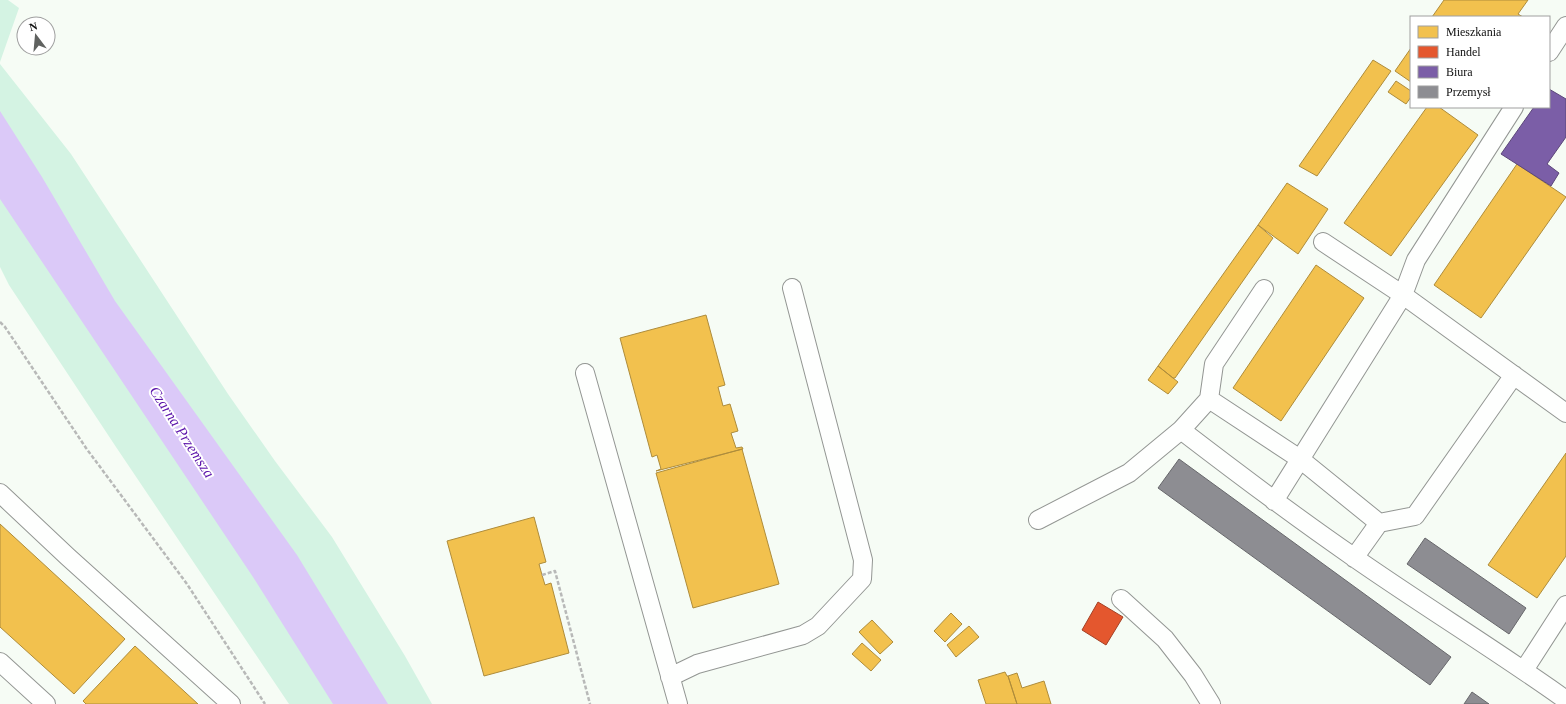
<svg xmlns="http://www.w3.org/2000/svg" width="1566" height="704" font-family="Georgia,serif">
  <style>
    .green { fill: #d4f3e3 }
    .water { fill: #dbc9f8 }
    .homes { fill: #f2c14e; stroke: #ae8c3b }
    .shops { fill: #e4572e; stroke: #a44125 }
    .offices { fill: #7b5ea7; stroke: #5b4679 }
    .industry { fill: #8d8d92; stroke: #67676b }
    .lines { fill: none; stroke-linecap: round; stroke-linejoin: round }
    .service-casing { stroke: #939693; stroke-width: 20 }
    .path { stroke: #b8b9b8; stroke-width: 2.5; stroke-dasharray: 4 2; stroke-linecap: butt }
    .service { stroke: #fefffe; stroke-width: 18 }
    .labels { text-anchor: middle; stroke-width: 4; stroke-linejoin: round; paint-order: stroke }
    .water-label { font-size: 15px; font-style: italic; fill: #5a11a9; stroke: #fff }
  </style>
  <rect width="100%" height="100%" fill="#f6fcf5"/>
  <path class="green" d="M0 0H8L19 8 0 62Z
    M0 64 71 154 228 394 275 461 332 537 405 656 432 704H289L116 447 9 285 0 267Z"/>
  <path class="water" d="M0 111 42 177 115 301 297 555 388 704H333L253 577 0 199Z"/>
  <path class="homes" d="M1444 0H1528L1518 14 1523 17H1432Z
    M1411 48V82L1395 71Z
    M1373 60 1391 71 1317 176 1299 166Z
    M1396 81 1411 91V97L1406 104 1388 92Z
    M1427 107H1439L1478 135 1391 256 1344 223Z
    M1517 164 1566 197 1481 318 1434 285Z
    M1287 183 1328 209 1298 254 1258 225Z
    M1258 225 1273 238 1175 378H1173L1158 366Z
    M1316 265 1364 298 1281 421 1233 388Z
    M706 315 725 385 718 387 723 406 730 404 738 431 731 433 736 448 742 447 743 449 656 471 661 469 657 455 652 457 620 338Z
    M1158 366 1178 382 1168 394 1148 380Z
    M742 449 779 584 693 608 656 473Z
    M1566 453V556L1537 598 1488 565Z
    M534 517 546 562 539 564 542 575 545 585 551 583 569 653 484 676 447 541Z
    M0 524 125 639 74 694 0 627Z
    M951 613 962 624 945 642 934 631Z
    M872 620 893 642 880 654 859 632Z
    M969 626 979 637 956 657 947 645Z
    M862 643 881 660 871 671 852 654Z
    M135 646 198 704H86L83 701Z
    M1005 672 1007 676H1008L1017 704H986L978 680Z
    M1017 673 1022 688 1044 681 1051 704H1017L1008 676Z"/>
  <path class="shops" d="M1098 602 1123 617 1106 645 1082 630Z"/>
  <path class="offices" d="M1549 89 1566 99V137L1547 164 1559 173 1551 186 1501 154 1534 107H1549Z"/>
  <path class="industry" d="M1179 459 1451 657 1430 685 1158 488Z
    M1425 538 1526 608 1509 634 1407 564Z
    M1472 692 1489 704H1464Z"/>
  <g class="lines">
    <defs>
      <path id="service" d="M1549 52 1566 26
        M1323 242 1403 295 1566 413
        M585 373 678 704
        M1209 399 1300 459 1379 523
        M1181 430C1237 473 1294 516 1352 556 1422 605 1496 650 1566 700
        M0 493 68 557 231 704
        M1274 501 1403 295 1416 260 1514 107
        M1038 520 1129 473 1181 430 1209 399 1214 364 1264 289
        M1354 558 1379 523 1415 516 1514 375
        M1121 599 1165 639 1193 675 1211 704
        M0 662 46 704
        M1524 670 1566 605
        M670 677 697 664 803 635 818 626 862 579 863 560 792 288"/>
    </defs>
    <use href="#service" class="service-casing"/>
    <path class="path" d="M0 322 5 327 86 448 187 584 265 704
      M542 575 555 571 590 704"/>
    <use href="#service" class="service"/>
  </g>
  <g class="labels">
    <g class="water-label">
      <text transform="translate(182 432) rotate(57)" y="5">Czarna Przemsza</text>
    </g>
  </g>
  <rect x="1410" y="16" width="140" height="92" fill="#ffffff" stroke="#9f9f9f"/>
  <rect x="1418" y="26" width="20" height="12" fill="#f2c14e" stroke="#9f9f9f"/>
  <text x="1446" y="36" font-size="12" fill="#0f0f0f">Mieszkania</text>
  <rect x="1418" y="46" width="20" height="12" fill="#e4572e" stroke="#9f9f9f"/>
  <text x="1446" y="56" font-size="12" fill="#0f0f0f">Handel</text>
  <rect x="1418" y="66" width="20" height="12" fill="#7b5ea7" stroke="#9f9f9f"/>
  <text x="1446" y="76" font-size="12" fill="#0f0f0f">Biura</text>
  <rect x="1418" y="86" width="20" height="12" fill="#8d8d92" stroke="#9f9f9f"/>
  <text x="1446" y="96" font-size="12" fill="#0f0f0f">Przemysł</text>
  <g transform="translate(36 36) rotate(344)"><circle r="19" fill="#ffffff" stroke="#9f9f9f"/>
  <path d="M0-3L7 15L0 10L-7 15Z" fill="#606260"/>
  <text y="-6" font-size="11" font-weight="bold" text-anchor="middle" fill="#0f0f0f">N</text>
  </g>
</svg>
